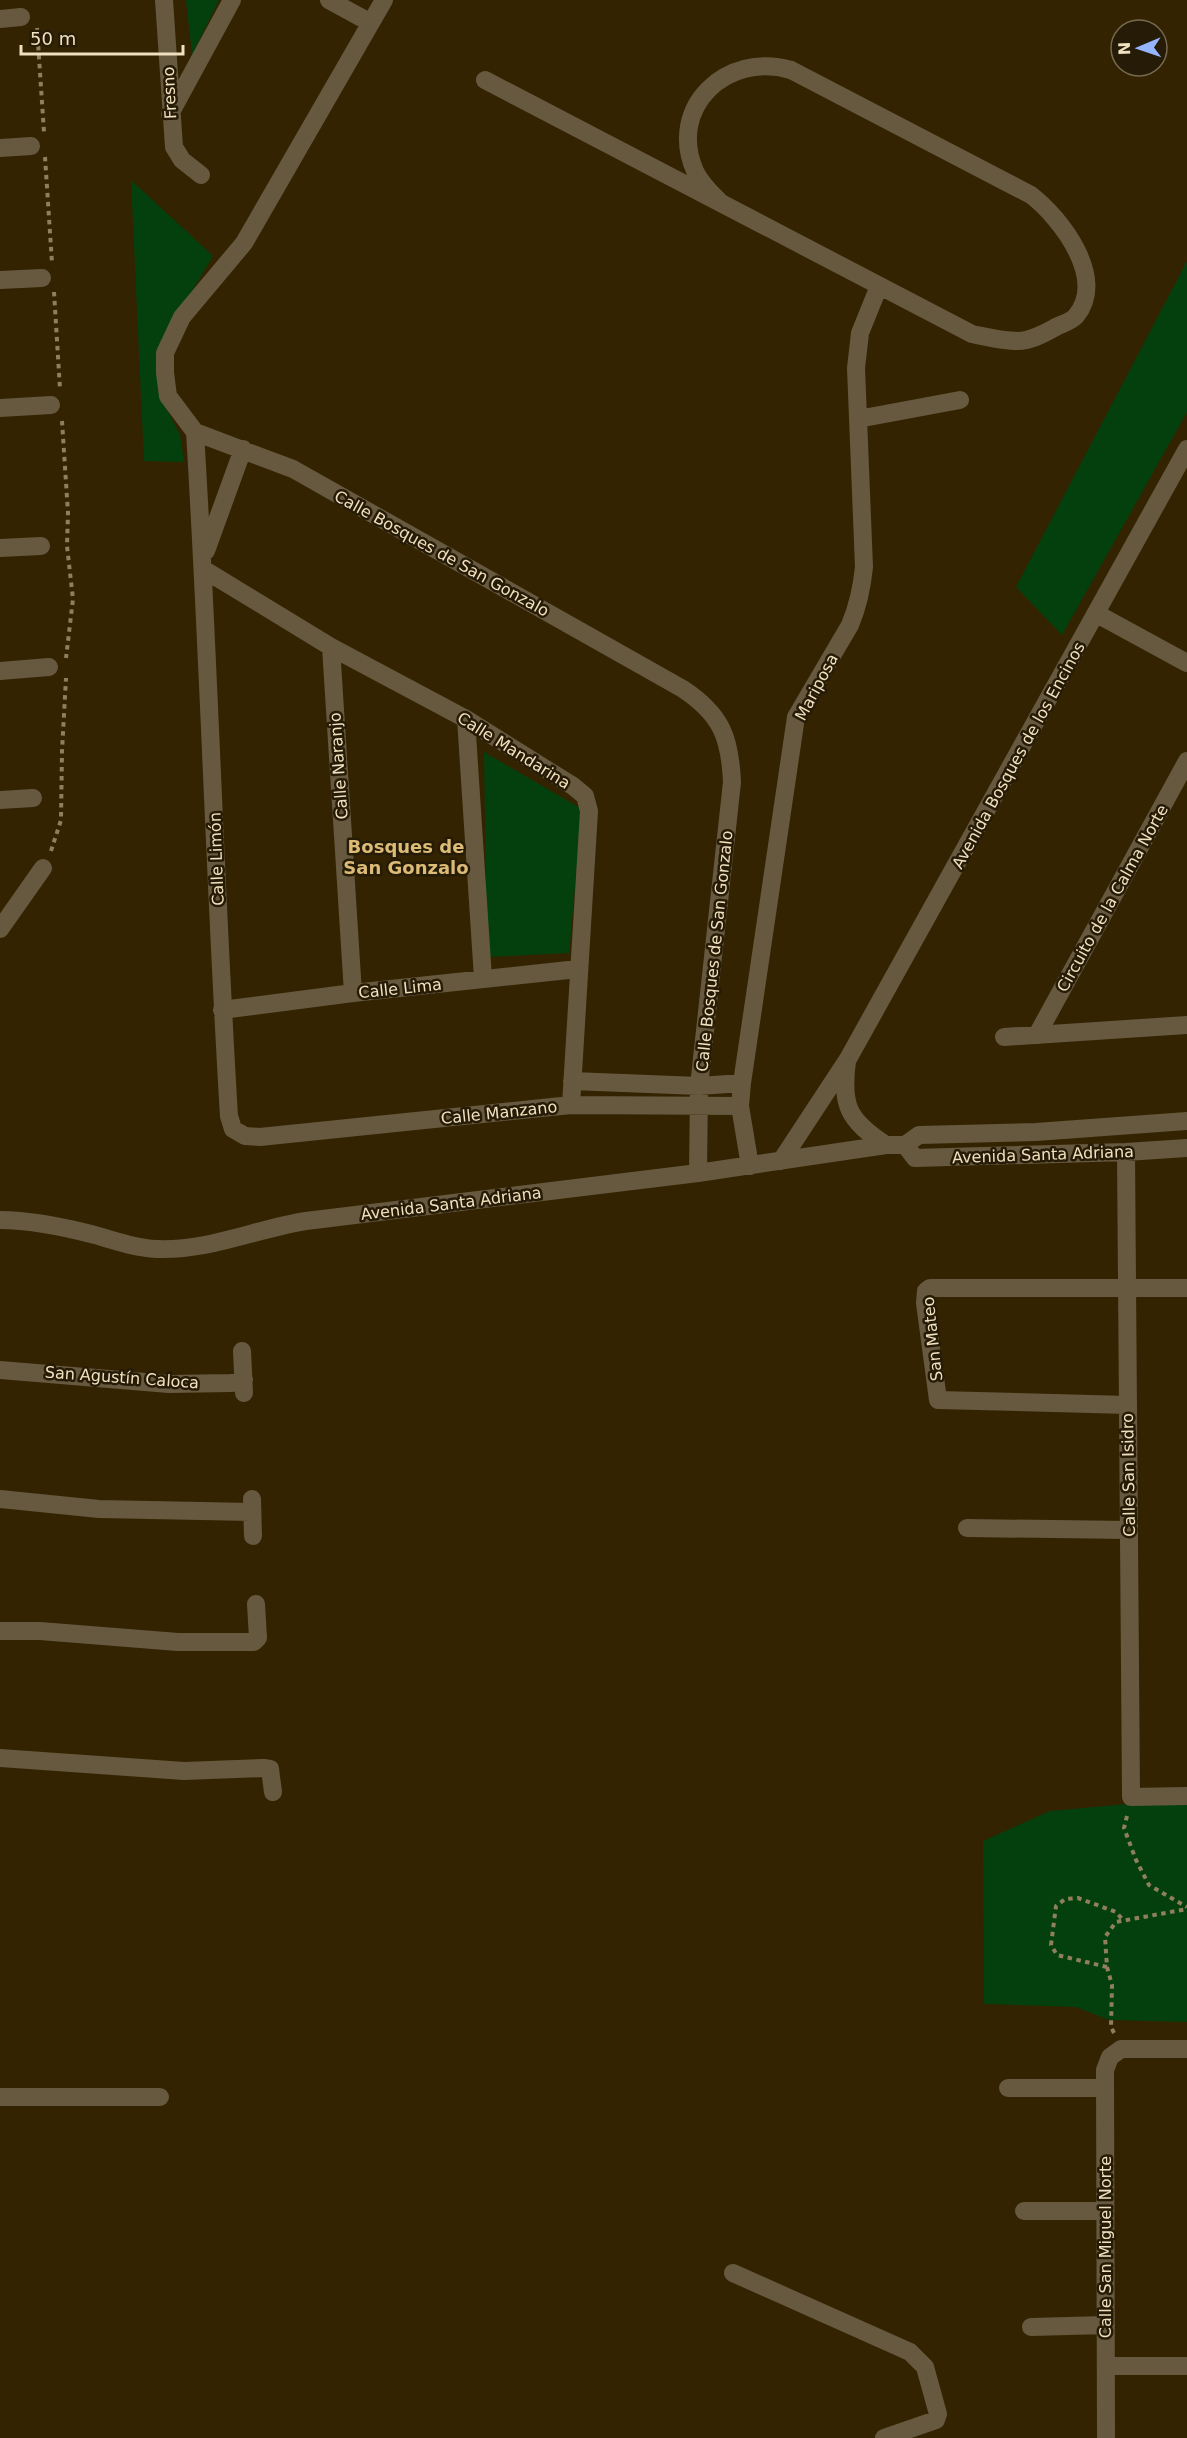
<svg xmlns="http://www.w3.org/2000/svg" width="1187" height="2438" font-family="'DejaVu Sans',sans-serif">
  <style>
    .green { fill: #04400d }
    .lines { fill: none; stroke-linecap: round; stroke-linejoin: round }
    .path { stroke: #8f7f5d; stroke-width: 4; stroke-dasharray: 4.5 4.5; stroke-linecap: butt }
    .minor { stroke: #66593f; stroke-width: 18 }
    .labels { text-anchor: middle; stroke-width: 5; stroke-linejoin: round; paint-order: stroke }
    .street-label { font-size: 16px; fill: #f1e0bf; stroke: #251b06 }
    .neighbourhood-label { font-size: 18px; font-weight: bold; fill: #dcbb76; stroke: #251b06 }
  </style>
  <rect width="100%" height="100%" fill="#332300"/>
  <path class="green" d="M186 0H219L192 55Z
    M131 180 213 256 164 338 159 394 180 435 184 462 144 461Z
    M1187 261V412L1062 635 1016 587Z
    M484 752 582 809 569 953 487 957Z
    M1139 1803H1187V2022L1109 2020 1076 2007 984 2004 983 1841 1050 1811Z"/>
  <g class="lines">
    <path class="path" d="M37 28 44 132
      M45 157 52 263
      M54 292 60 389
      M62 421 68 513 67 546 73 599 66 658
      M51 851 61 820 62 751 66 678
      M1127 1816 1124 1828 1136 1860 1149 1885 1187 1907
      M1107 1967 1057 1955 1051 1945 1056 1906 1065 1899 1078 1898 1116 1912 1123 1920
      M1114 2033 1111 2027 1112 1985 1107 1967 1105 1937 1116 1922 1187 1909"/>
    <path class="minor" d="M164 0 174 147 182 160 201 175
      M329 0 371 23
      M384 0 244 243 182 317 165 353V373L168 396 195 432 293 469 683 689C722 715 730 738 732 782L699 1086 698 1173
      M0 19 21 17
      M485 80 972 334C987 337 1003 341 1018 341 1031 341 1045 333 1056 327 1062 324 1072 321 1076 316 1107 279 1062 219 1031 195L791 70C727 51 667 107 695 171 701 184 712 194 721 203
      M170 114 232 0
      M0 148 31 146
      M0 280 42 278
      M0 408 51 405
      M858 419 960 400
      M195 432C209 660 215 888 229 1116L233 1129 245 1136 260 1137 571 1105 740 1106
      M0 548 41 546
      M206 551 243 449
      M203 569 331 647 466 719 573 786 585 796 589 811 571 1105
      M1097 614 1187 663
      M331 647 353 993
      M0 671 49 667
      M466 719 483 978
      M0 800 33 798
      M0 929 43 868
      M222 1010 353 993 578 969
      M1037 1035 1187 761
      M1004 1037 1187 1025
      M847 1061C841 1106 848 1120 886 1145
      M572 1081 699 1086 742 1083
      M905 1145 915 1158 1126 1152 1187 1148
      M1126 1152 1131 1797 1187 1796
      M781 1161 848 1059 1187 449
      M750 1166 740 1106 742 1083 796 717 850 625C858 606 862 587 864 567L856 368 860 333 879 286
      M0 1220C32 1220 64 1227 95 1235 115 1241 136 1248 157 1249 209 1251 255 1229 306 1221L698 1173 886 1145H905L919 1135 1036 1132 1187 1121
      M242 1351 244 1393
      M0 1370 169 1384 231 1383 244 1380
      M1128 1405 938 1400 925 1303 926 1291 930 1288H1187
      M0 1499 99 1509 252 1512
      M252 1499 253 1536
      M967 1528 1129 1530
      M0 1631H40L178 1642H254L258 1638 256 1604
      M0 1758 184 1771 264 1768 270 1769 273 1792
      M1008 2088H1104
      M0 2097H160
      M1024 2211H1105
      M733 2273 910 2352 925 2367 938 2414 936 2420 884 2438
      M1031 2327 1106 2325
      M1106 2366H1187
      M1106 2438 1105 2070 1110 2057 1121 2049H1187"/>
  </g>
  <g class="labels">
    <g class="street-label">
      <text transform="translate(169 93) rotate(-93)" y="6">Fresno</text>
      <text transform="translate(442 553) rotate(29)" y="6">Calle Bosques de San Gonzalo</text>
      <text transform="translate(816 687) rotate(-62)" y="6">Mariposa</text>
      <text transform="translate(514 750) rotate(32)" y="6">Calle Mandarina</text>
      <text transform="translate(1018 755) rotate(-61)" y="6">Avenida Bosques de los Encinos</text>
      <text transform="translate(338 766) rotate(-94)" y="6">Calle Naranjo</text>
      <text transform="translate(216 859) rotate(-92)" y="6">Calle Limón</text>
      <text transform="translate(1112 898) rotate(-61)" y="6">Circuito de la Calma Norte</text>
      <text transform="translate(714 951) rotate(-84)" y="6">Calle Bosques de San Gonzalo</text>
      <text transform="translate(400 988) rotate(-6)" y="6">Calle Lima</text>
      <text transform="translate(499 1112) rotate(-6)" y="6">Calle Manzano</text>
      <text transform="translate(1043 1154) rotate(-2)" y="6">Avenida Santa Adriana</text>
      <text transform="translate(451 1203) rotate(-7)" y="6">Avenida Santa Adriana</text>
      <text transform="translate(932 1339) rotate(-96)" y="6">San Mateo</text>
      <text transform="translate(122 1377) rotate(4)" y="6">San Agustín Caloca</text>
      <text transform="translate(1128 1475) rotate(-91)" y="6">Calle San Isidro</text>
      <text transform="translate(1105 2247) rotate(-90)" y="6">Calle San Miguel Norte</text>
    </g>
    <g class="neighbourhood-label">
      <text x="406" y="853">Bosques de<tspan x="406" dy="21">San Gonzalo</tspan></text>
    </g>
  </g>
  <g transform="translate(1139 48) rotate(268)"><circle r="28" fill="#251b06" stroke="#776a50" stroke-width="1.5"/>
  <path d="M0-4.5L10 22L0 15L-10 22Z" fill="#95b6fd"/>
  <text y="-9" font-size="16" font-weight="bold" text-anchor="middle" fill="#f1e0bf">N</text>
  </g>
  <path d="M21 45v9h162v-9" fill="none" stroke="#f1e0bf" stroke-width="3"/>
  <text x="30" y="45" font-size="18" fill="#f1e0bf" stroke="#251b06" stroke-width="4.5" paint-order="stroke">50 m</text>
</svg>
